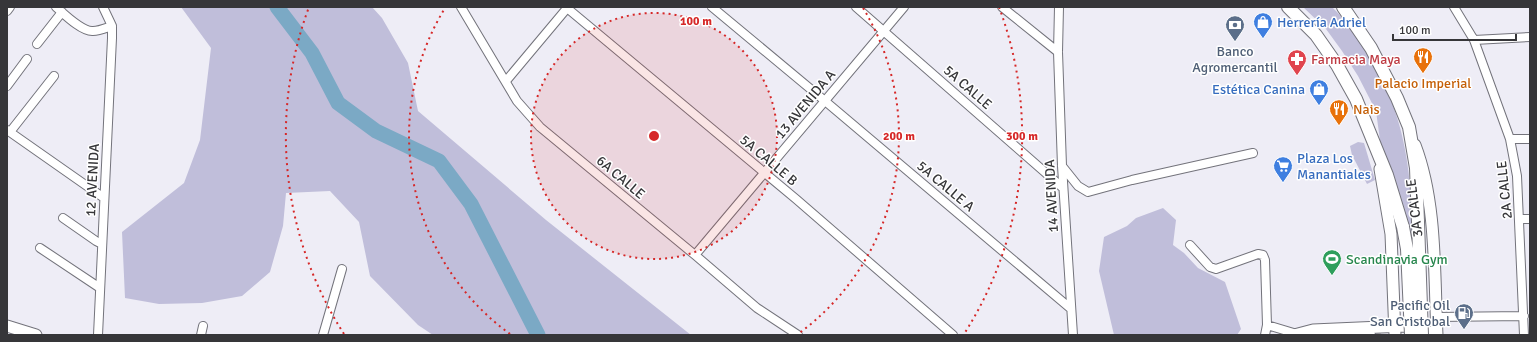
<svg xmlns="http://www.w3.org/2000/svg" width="1537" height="342" font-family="Signika,sans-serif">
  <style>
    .green { fill: #c0beda }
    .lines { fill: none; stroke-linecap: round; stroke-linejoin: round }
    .river { stroke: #7ba9c5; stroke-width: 15 }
    .primary-tunnel { stroke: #c9c8d0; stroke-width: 12; stroke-dasharray: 12 6; stroke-linecap: butt }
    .street-casing { stroke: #73737b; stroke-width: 10 }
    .secondary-casing { stroke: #73737b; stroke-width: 13 }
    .primary-casing { stroke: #73737b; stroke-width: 14 }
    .street { stroke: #fff; stroke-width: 8 }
    .secondary { stroke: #fff; stroke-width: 11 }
    .primary { stroke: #fff; stroke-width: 12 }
    .primary-bridge-casing { stroke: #73737b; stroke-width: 14; stroke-linecap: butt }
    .primary-bridge { stroke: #fff; stroke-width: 12 }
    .ring { fill: none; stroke: #d62828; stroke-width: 2; stroke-dasharray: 2 4 }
    .labels { text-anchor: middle; stroke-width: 3; stroke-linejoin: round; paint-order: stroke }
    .shop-label { font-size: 14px; fill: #366cbe; stroke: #fff; text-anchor: start }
    .service-label { font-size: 14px; fill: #4e5e75; stroke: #fff }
    .health-label { font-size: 14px; fill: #be3a42; stroke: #fff; text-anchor: start }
    .food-label { font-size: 14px; fill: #c56008; stroke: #fff }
    .street-label { font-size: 14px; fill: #363639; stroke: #fff }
    .leisure-label { font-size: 14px; fill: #27864d; stroke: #fff; text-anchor: start }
    .centre { fill: #d62828; stroke: #fff; stroke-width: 2 }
    .ring-label { font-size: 12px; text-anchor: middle; font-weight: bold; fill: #d62828; stroke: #fff; stroke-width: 3; stroke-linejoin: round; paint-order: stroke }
  </style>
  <rect width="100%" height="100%" fill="#eeedf6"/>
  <path class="green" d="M181 7H372L382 18 408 63 418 111 546 220 691 335H433L418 325 370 276 359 222 330 191 286 193 283 226 270 272 242 296 202 303 159 304 125 298 122 232 184 183 200 140 211 48Z
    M1303 7H1332C1347 21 1358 38 1368 56 1376 70 1385 85 1391 100 1408 144 1411 185 1413 232H1410L1382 155 1376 111 1358 76 1342 51 1326 29Z
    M1358 142 1364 143 1375 180 1367 184 1352 155 1350 146Z
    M1163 208 1176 220 1173 245 1184 253 1198 268 1225 282 1241 329 1237 335H1114L1099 271 1104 237 1127 226 1136 218Z"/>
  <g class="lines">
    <path class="river" d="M277 7 312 53 338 103 376 131 439 161 471 204 538 335"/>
    <path class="primary-tunnel" d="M1369 335H1383"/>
    <defs>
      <path id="street" d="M56 7C64 14 82 32 93 31 99 31 106 28 112 26
        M461 7 517 101 540 127 695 255 757 308 798 335
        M712 7 825 101 1070 308
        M856 7 1063 188
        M1002 7 1058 52
        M1059 7 1058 52 1062 166 1073 335
        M1454 7 1474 40 1510 139 1517 176 1524 335
        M567 8 796 199 953 335
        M7 11 10 7
        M1474 40 1530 37
        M37 44 62 12
        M506 81 568 7
        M7 86 27 59
        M7 130 104 198
        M10 132 54 76
        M1510 139H1530
        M1062 166 1078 186 1088 192 1132 180 1253 153
        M63 218 96 241 102 244
        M1520 219H1530
        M1190 245 1210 267 1216 269 1258 254 1263 255 1265 260 1267 325 1265 335
        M40 248 100 288
        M695 255 904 7
        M1436 317 1524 316
        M1267 325 1297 334
        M98 335 112 38V26L103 7
        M201 335 203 326
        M323 335 342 269"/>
      <path id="secondary" d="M1415 145C1437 203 1434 273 1437 335
        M1380 169 1391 234 1395 335
        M7 326 36 335
        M1294 335 1313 330 1404 326C1414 326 1425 328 1433 335"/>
      <path id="primary" d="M1288 7 1316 35 1337 65 1356 99 1387 175 1403 227
        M1343 7 1371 48 1397 98 1409 127 1416 168 1418 222
        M1346 335H1369"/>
    </defs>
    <use href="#street" class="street-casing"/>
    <use href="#secondary" class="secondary-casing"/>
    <use href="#primary" class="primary-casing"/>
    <use href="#street" class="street"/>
    <use href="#secondary" class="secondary"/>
    <use href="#primary" class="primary"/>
    <defs>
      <path id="primary-bridge" d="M1418 222 1422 335
        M1403 227 1407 249 1411 335"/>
    </defs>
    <use href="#primary-bridge" class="primary-bridge-casing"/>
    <use href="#primary-bridge" class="primary-bridge"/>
  </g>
  <circle cx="654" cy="136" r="123" fill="#d62828" fill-opacity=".12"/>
  <g class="ring">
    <circle cx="654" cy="136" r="123"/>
    <path d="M510 334A245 245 0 0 1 445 8M863 8A245 245 0 0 1 798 334"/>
    <path d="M344 334A368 368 0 0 1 309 7M999 7A368 368 0 0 1 964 334"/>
  </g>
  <defs>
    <symbol id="shop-pin" viewBox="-11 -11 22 30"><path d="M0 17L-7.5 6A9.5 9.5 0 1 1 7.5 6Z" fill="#3f7fe0" stroke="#fff"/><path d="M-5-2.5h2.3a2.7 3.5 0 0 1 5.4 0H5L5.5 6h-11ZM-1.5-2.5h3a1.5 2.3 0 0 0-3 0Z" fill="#fff"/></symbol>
    <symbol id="bank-pin" viewBox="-11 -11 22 30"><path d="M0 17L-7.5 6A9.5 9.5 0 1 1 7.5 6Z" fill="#5c6f8a" stroke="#fff"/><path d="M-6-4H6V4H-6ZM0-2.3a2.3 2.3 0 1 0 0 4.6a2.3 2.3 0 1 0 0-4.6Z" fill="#fff"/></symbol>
    <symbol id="restaurant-pin" viewBox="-11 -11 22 30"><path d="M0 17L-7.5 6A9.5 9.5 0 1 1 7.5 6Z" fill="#e8710a" stroke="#fff"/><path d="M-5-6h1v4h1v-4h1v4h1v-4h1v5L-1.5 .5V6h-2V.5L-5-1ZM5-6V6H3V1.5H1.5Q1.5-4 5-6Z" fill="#fff"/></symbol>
    <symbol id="pharmacy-pin" viewBox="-11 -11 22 30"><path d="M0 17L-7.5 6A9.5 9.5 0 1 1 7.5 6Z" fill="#e0444e" stroke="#fff"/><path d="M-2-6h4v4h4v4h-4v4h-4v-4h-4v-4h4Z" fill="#fff"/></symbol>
    <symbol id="supermarket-pin" viewBox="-11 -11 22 30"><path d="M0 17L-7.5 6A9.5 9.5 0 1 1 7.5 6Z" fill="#3f7fe0" stroke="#fff"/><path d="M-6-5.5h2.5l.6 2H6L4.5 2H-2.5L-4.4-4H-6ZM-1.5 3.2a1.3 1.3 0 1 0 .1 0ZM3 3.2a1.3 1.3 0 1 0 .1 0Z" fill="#fff"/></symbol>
    <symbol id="stadium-pin" viewBox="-11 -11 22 30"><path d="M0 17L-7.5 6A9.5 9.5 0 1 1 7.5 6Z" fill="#2e9e5b" stroke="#fff"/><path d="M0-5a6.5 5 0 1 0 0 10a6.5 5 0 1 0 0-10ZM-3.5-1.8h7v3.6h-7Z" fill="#fff"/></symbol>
    <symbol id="fuel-pin" viewBox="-11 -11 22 30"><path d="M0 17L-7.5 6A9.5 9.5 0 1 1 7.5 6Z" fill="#5c6f8a" stroke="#fff"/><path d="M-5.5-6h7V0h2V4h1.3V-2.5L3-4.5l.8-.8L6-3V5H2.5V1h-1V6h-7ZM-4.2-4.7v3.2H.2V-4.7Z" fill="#fff"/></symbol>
  </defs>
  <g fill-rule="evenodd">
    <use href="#shop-pin" x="1252" y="11" width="22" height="30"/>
    <use href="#bank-pin" x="1224" y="14" width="22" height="30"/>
    <use href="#restaurant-pin" x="1412" y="46" width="22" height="30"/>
    <use href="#pharmacy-pin" x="1286" y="48" width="22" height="30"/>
    <use href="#shop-pin" x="1308" y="78" width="22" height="30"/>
    <use href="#restaurant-pin" x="1328" y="98" width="22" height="30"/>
    <use href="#supermarket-pin" x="1272" y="155" width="22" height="30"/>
    <use href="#stadium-pin" x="1321" y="248" width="22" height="30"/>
    <use href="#fuel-pin" x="1453" y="302" width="22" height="30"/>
  </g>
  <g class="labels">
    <g class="shop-label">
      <text x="1277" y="27">Herrería Adriel</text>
      <text x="1305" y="94" text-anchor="end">Estética Canina</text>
      <text x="1297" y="163">Plaza Los<tspan x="1297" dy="16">Manantiales</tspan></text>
    </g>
    <g class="service-label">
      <text x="1235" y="56">Banco<tspan x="1235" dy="16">Agromercantil</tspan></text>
      <text x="1450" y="310" text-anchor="end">Pacific Oil<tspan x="1450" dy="16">San Cristobal</tspan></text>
    </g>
    <g class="health-label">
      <text x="1311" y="64">Farmacia Maya</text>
    </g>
    <g class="food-label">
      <text x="1423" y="88">Palacio Imperial</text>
      <text x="1353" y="114" text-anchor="start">Nais</text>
    </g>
    <g class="street-label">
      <text transform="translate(968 87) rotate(41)" y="5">5A CALLE</text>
      <text transform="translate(805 104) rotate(-50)" y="5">13 AVENIDA A</text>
      <text transform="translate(769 160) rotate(40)" y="5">5A CALLE B</text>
      <text transform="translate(621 177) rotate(40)" y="5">6A CALLE</text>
      <text transform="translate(92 180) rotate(-87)" y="5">12 AVENIDA</text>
      <text transform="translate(946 186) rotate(40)" y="5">5A CALLE A</text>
      <text transform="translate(1504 190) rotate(-96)" y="5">2A CALLE</text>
      <text transform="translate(1051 196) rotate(-93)" y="5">14 AVENIDA</text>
      <text transform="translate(1414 208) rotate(-97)" y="5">3A CALLE</text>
    </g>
    <g class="leisure-label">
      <text x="1346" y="264">Scandinavia Gym</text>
    </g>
  </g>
  <circle cx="654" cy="136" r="6" class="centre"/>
  <g class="ring-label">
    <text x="696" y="25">100 m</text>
    <text x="899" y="140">200 m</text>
    <text x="1022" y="140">300 m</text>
  </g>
  <rect width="1537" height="342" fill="none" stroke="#363639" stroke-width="16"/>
  <path d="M1393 34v6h123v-6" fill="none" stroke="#363639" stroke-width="2"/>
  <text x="1399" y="34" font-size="12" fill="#363639" stroke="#ffffff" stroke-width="3" paint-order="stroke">100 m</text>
</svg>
